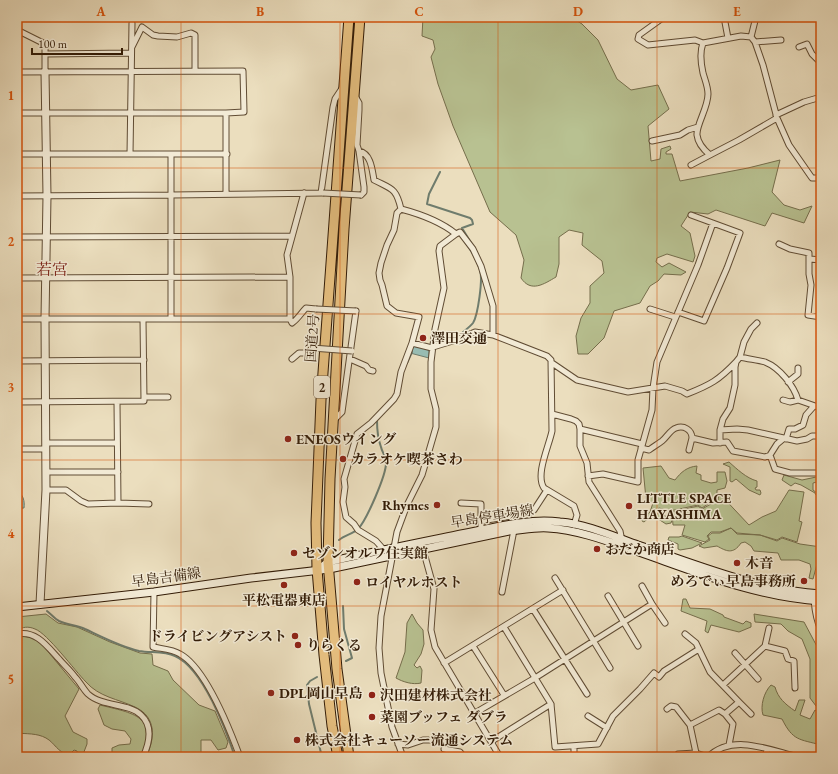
<svg xmlns="http://www.w3.org/2000/svg" width="838" height="774" font-family="'EB Garamond','Noto Serif JP',serif">
  <style>
    .green { fill: #b8c191; stroke: #756e4c }
    .water { fill: #98bcb2; stroke: #6f7c6d }
    .lines { fill: none; stroke-linecap: round; stroke-linejoin: round }
    .stream { stroke: #6f7c6d; stroke-width: 2 }
    .minor-casing { stroke: #604c34; stroke-width: 7 }
    .tertiary-casing { stroke: #604c34; stroke-width: 9 }
    .secondary-casing { stroke: #321b06; stroke-width: 9 }
    .trunk-casing { stroke: #321b06; stroke-width: 11 }
    .minor { stroke: #f2ead5; stroke-width: 5 }
    .tertiary { stroke: #f2ead5; stroke-width: 7 }
    .secondary { stroke: #f2ead5; stroke-width: 7 }
    .trunk { stroke: #e6bf7f; stroke-width: 9 }
    .minor-bridge-casing { stroke: #604c34; stroke-width: 7; stroke-linecap: butt }
    .minor-bridge { stroke: #f2ead5; stroke-width: 5 }
    .grid { fill: none; stroke: #d6530b; stroke-width: 1; stroke-opacity: 0.55 }
    .poi-dot { fill: #8f2418; stroke: #f2ead5; stroke-width: 1.5 }
    .labels { text-anchor: middle; stroke-width: 3; stroke-linejoin: round; paint-order: stroke }
    .shield { fill: #f2ead5; stroke: #6c5944; stroke-width: 1 }
    .shield-label { font-size: 13px; font-weight: bold; fill: #321b06 }
    .street-label { font-size: 14px; fill: #321b06; stroke: #f2ead5 }
    .poi-label { font-size: 14px; font-weight: bold; fill: #321b06; stroke: #f2ead5; text-anchor: start }
    .quarter-label { font-size: 16px; fill: #7a1f14; stroke: #f2ead5 }
    .neatline { fill: none; stroke: #d6530b; stroke-width: 1.5 }
    .grid-label { font-size: 13px; text-anchor: middle; font-weight: bold; fill: #d6530b }
  </style>
  <rect width="100%" height="100%" fill="#ebdebe"/>
  <filter id="stains"><feTurbulence type="fractalNoise" baseFrequency=".005" numOctaves="4"/><feColorMatrix values="0 0 0 0 .2 0 0 0 0 .09 0 0 0 0 .02 0 0 0 .5 -.17"/></filter>
  <radialGradient id="worn" r=".72"><stop offset=".6" stop-color="#630" stop-opacity="0"/><stop offset="1" stop-color="#630" stop-opacity=".3"/></radialGradient>
  <path class="green" d="M423 17H571L582 24 598 40 617 79 631 90 658 85 669 109 648 126 651 161 660 159 661 149 670 146 671 149 666 152V154H672L680 181 748 168 780 160 772 192 784 205 800 210 812 206 804 223 772 213 765 226 716 210 708 214 690 212 681 226 690 233 695 256 693 262 667 254 657 258 656 262 662 267 669 263 686 272 681 275 664 274 658 281 650 286 640 303 614 311 604 338 588 354H578L576 336 581 318 590 303V286L604 273 602 261 582 245 583 233 569 230 559 237V264L556 277C544 284 531 293 521 278L524 260 516 235 490 212 453 126 438 84 431 57 435 49 433 40 422 36Z
    M729 462C737 469 746 478 757 481V487L755 488 756 490H760L761 493 760 495 749 490 736 479 732 482 730 481V467L723 464Z
    M661 466 669 478 675 480C681 472 687 467 697 466L696 473 701 475V480L711 483 717 482V472H725L727 481 725 488 717 490V498L702 508 698 505 670 511 659 508 654 512 655 515 660 513 672 520 671 523 666 524 652 515 644 522 642 521V519L650 512 653 503 646 499 643 468Z
    M784 475 802 480 821 476V481L813 483V490L817 493 821 492V497L816 495 815 493 801 485 795 483 791 486 782 480Z
    M789 490 804 492 799 521 802 522 797 542 782 537 777 540 760 535 737 533 731 528 720 532H711L707 536 709 539 705 542 682 535 685 525H673L672 512 698 506 702 509 718 500 719 493 749 525 762 517 776 511Z
    M731 528 737 534 760 535 777 541 782 538 800 544 821 547V564H817L813 579 809 578 811 569 810 564 799 560H781L778 553 754 551 751 546 745 542 741 543C733 555 726 551 717 546L704 548 699 546 710 540 708 536 712 533H720Z
    M682 536 702 543 692 548 680 550 678 549V544L668 540 669 537H679Z
    M683 599H686L690 608 710 609 723 615 724 617 743 624 746 621 751 623V627L739 632 711 625 708 633 705 631 707 621 681 611Z
    M46 614 58 623 77 627 110 642 140 653 152 654 153 665 168 671 173 680 199 705 215 711 228 742 226 748 218 750 211 740H201V757H146C155 739 157 717 135 707 118 699 99 697 86 682 75 671 47 633 35 629 28 626 23 627 17 630V617Z
    M412 614 417 623 423 630 424 644 421 654 414 665 417 668 420 666 422 670 421 683C413 685 403 682 396 678L405 652 407 623Z
    M754 614 804 622 821 654V709L816 706 810 698V659L802 639 788 631 781 624 755 622Z
    M22 636 33 638 40 642 79 689 65 716 73 732 87 739V744L82 757 78 756 77 751 74 750 69 755C57 752 55 743 46 738 37 733 26 734 17 733V638Z
    M771 685 775 687C778 698 785 704 795 711L799 700H805L800 715 810 719 815 710 819 713V720L821 724V745C799 739 793 741 782 719L763 715C760 706 764 692 771 685Z
    M100 705C132 713 161 716 140 757H112V748L119 745 130 744 131 739 125 731 112 729 104 725 98 709Z"/>
  <path class="water" d="M415 346 429 350V358L410 353 411 349Z
    M17 491C23 494 25 501 24 508H22C14 530 25 554 17 576L19 577 17 581Z"/>
  <g class="lines">
    <path class="stream" d="M440 172 429 194 427 204 470 218 472 220 473 224 462 228 473 246
      M457 338C461 333 469 328 473 323 478 315 483 279 480 270 477 260 471 250 465 242
      M407 363 412 352
      M339 540C345 535 353 534 358 529 366 521 387 474 386 462 386 457 382 452 381 447 378 439 377 429 377 420L379 418
      M343 606 344 629 352 658 346 661
      M47 611C51 614 55 619 59 621 68 625 77 625 85 629 102 637 121 647 139 651 151 653 164 651 175 656 203 668 226 730 235 757
      M317 677 310 681 307 685 309 704 322 757"/>
    <defs>
      <path id="minor" d="M664 17 639 35 638 39 648 45 695 40 703 43
        M724 17 728 38
        M17 30 45 44V72
        M751 37 756 17
        M755 42 781 40
        M132 47 142 27 153 35 158 36 177 37 191 33 195 35V71
        M799 47 807 44 812 54 821 63
        M45 54 131 53
        M17 72 243 71 244 112 226 113V194
        M355 96 359 103V110L357 145 359 151 364 187V192L361 195
        M17 113H226
        M776 115 804 102 821 97
        M777 118 739 140 710 155C704 150 698 144 697 135 696 125 708 108 708 94 708 87 705 80 703 73 701 64 700 51 703 43L741 36 751 37 755 42 763 65 777 118 789 145 812 178H818L821 175
        M652 141 680 135 688 130 698 127
        M359 151C371 154 372 169 374 180 391 189 396 187 401 209L397 213 394 230 387 245 381 263 379 273 380 280 382 285 387 306 396 313 419 317 412 343
        M17 154H227
        M130 154 132 23
        M691 165 710 155
        M321 193 333 107 335 99 343 87
        M17 196 171 195 323 193
        M401 209C420 214 440 221 456 234L440 246 439 251 444 288 435 329 431 362V389L436 409V427L422 475 407 505 397 532 381 616 379 648 381 673 392 727 403 757
        M456 234 460 232 473 249 481 266 493 306V335
        M17 237 292 236
        M779 244 790 249 809 253V274L811 285 808 315 821 317
        M810 259 821 260
        M17 278 290 277
        M650 309 675 317
        M678 312 704 321 727 268 740 233 691 215
        M17 319H290V277L287 255 304 193
        M171 319V154
        M290 319 292 323C298 319 301 313 306 308L316 309
        M433 347 456 340 475 332 493 335 547 356 551 360 552 431C549 446 535 475 544 488L574 506 577 515 574 525
        M740 357C748 359 758 360 765 362 780 368 794 386 798 400L821 408
        M292 359 299 353H308L312 348
        M350 359 366 366 369 370 373 371
        M17 361 144 360
        M552 363 577 380 628 392 665 386 682 391 687 394C710 385 719 380 736 362
        M788 382 798 374V368
        M144 397H168
        M783 400 790 402 798 400
        M17 402 144 401 143 320
        M552 414 571 419 576 421 579 424 580 429V446L587 463 589 482 620 531 622 541
        M333 421 342 412 356 311
        M580 429 642 444
        M720 430 737 429 748 430 797 441 807 439 812 436H821
        M786 439 789 429H795L803 425 806 415 814 406
        M46 443H117
        M720 443V430L723 419 730 408 735 385V367L736 362 740 357 744 342 751 329 757 323
        M641 448 649 450C653 447 658 444 662 441 667 437 670 430 676 428 684 425 692 430 692 438L713 443 727 442 733 451 765 457 770 455 777 444 783 439
        M17 449H46
        M689 450 692 438
        M770 455 775 469 790 473H821
        M46 472H118
        M588 476 603 474 638 482V460L652 410 653 388 657 362 698 265 713 223
        M46 490H66L81 501 88 504 118 503 117 402
        M118 503 149 504
        M461 503 481 504V530
        M481 521 530 513 534 510 547 490
        M421 542 434 589 431 630 435 647 500 757
        M384 550 376 541 358 530 354 524 346 517 343 502 345 487 344 479 357 434 371 423 394 399 397 394 401 372 412 343 432 348
        M555 578 610 668
        M154 592 153 647C162 649 172 649 180 654 206 668 230 730 240 757
        M502 592 514 530
        M608 596 638 646
        M814 600C815 611 816 620 821 630
        M652 604 665 623
        M533 609 587 694
        M504 627 551 704 555 747 598 744 613 716 640 689 654 673 659 677 664 671 699 649
        M17 634C36 630 47 646 59 659 64 665 70 670 75 677 80 682 83 689 88 694 102 707 129 703 141 715 154 727 149 744 143 757
        M685 634 696 643 710 672 739 702 725 714 733 724 729 745
        M473 646 504 695
        M765 646 769 628
        M735 653 758 679
        M444 663 563 590
        M723 685 765 646 785 651 788 659 794 661 795 688
        M739 702 751 714
        M667 709 671 706 676 707 690 725 696 753
        M475 713 535 678 652 604 642 586
        M588 716 607 728
        M690 725 719 710 725 714
        M492 741 551 704
        M398 744 408 745 423 740H432
        M574 746V757
        M444 749 460 752 464 757
        M678 754 696 753 708 757
        M708 757C733 733 769 750 798 757
        M765 757 767 750"/>
      <path id="tertiary" d="M40 604 46 490 45 319 47 196 45 72"/>
      <path id="secondary" d="M324 565 328 562C372 552 417 543 461 534 494 528 526 518 560 522 586 524 613 536 638 545 698 565 757 590 821 594
        M17 607 154 592 251 578 329 569 509 531C522 530 535 527 548 528 580 530 610 542 639 552 699 573 757 597 821 601"/>
      <path id="trunk" d="M338 757 332 726 324 655 317 569 316 523 321 400 349 17
        M349 757 337 669 328 562 330 479 344 229 360 17"/>
    </defs>
    <use href="#minor" class="minor-casing"/>
    <use href="#tertiary" class="tertiary-casing"/>
    <use href="#secondary" class="secondary-casing"/>
    <use href="#trunk" class="trunk-casing"/>
    <use href="#minor" class="minor"/>
    <use href="#tertiary" class="tertiary"/>
    <use href="#secondary" class="secondary"/>
    <use href="#trunk" class="trunk"/>
    <defs>
      <path id="minor-bridge" d="M323 193 361 195
        M316 309 356 311
        M312 348 352 351"/>
    </defs>
    <use href="#minor-bridge" class="minor-bridge-casing"/>
    <use href="#minor-bridge" class="minor-bridge"/>
  </g>
  <path class="grid" d="M181 17V757M340 17V757M498 17V757M657 17V757M17 168H821M17 314H821M17 460H821M17 606H821"/>
  <g class="poi-dot">
    <circle cx="423" cy="338" r="4"/>
    <circle cx="288" cy="439" r="4"/>
    <circle cx="343" cy="459" r="4"/>
    <circle cx="437" cy="505" r="4"/>
    <circle cx="629" cy="506" r="4"/>
    <circle cx="597" cy="549" r="4"/>
    <circle cx="294" cy="553" r="4"/>
    <circle cx="737" cy="563" r="4"/>
    <circle cx="804" cy="581" r="4"/>
    <circle cx="357" cy="582" r="4"/>
    <circle cx="284" cy="585" r="4"/>
    <circle cx="295" cy="636" r="4"/>
    <circle cx="298" cy="645" r="4"/>
    <circle cx="271" cy="693" r="4"/>
    <circle cx="372" cy="695" r="4"/>
    <circle cx="372" cy="717" r="4"/>
    <circle cx="297" cy="740" r="4"/>
  </g>
  <g class="labels">
    <rect class="shield" x="314" y="376" width="16" height="22" rx="3"/>
    <g class="shield-label">
      <text x="322" y="392">2</text>
    </g>
    <g class="street-label">
      <text transform="translate(312 338) rotate(-86)" y="5">国道2号</text>
      <text transform="translate(492 516) rotate(-9)" y="5">早島停車場線</text>
      <text transform="translate(166 577) rotate(-8)" y="5">早島吉備線</text>
    </g>
    <g class="poi-label">
      <text x="431" y="343">澤田交通</text>
      <text x="296" y="444">ENEOSウイング</text>
      <text x="351" y="464">カラオケ喫茶さわ</text>
      <text x="637" y="503">LITTLE SPACE<tspan x="637" dy="16">HAYASHIMA</tspan></text>
      <text x="429" y="510" text-anchor="end">Rhymes</text>
      <text x="605" y="554">おだか商店</text>
      <text x="302" y="558">セゾンオルワ住実館</text>
      <text x="745" y="568">木音</text>
      <text x="796" y="586" text-anchor="end">めろでぃ早島事務所</text>
      <text x="365" y="587">ロイヤルホスト</text>
      <text x="284" y="605" text-anchor="middle">平松電器東店</text>
      <text x="287" y="641" text-anchor="end">ドライビングアシスト</text>
      <text x="306" y="650">りらくる</text>
      <text x="279" y="698">DPL岡山早島</text>
      <text x="380" y="700">沢田建材株式会社</text>
      <text x="380" y="722">菜園ブッフェ ダブラ</text>
      <text x="305" y="745">株式会社キューソー流通システム</text>
    </g>
    <g class="quarter-label">
      <text x="52" y="275">若宮</text>
    </g>
  </g>
  <rect width="838" height="774" fill="none" stroke="#ebdebe" stroke-width="44"/>
  <path d="M32 48v6h90v-6" fill="none" stroke="#321b06" stroke-width="2"/>
  <text x="38" y="48" font-size="12" fill="#321b06" stroke="#f2ead5" stroke-width="3" paint-order="stroke">100 m</text>
  <rect x="22" y="22" width="794" height="730" class="neatline"/>
  <g class="grid-label">
    <text x="101" y="16">A</text>
    <text x="260" y="16">B</text>
    <text x="419" y="16">C</text>
    <text x="578" y="16">D</text>
    <text x="737" y="16">E</text>
    <text x="11" y="100">1</text>
    <text x="11" y="246">2</text>
    <text x="11" y="392">3</text>
    <text x="11" y="538">4</text>
    <text x="11" y="684">5</text>
  </g>
  <rect width="100%" height="100%" filter="url(#stains)"/>
  <rect width="100%" height="100%" fill="url(#worn)"/>
</svg>
